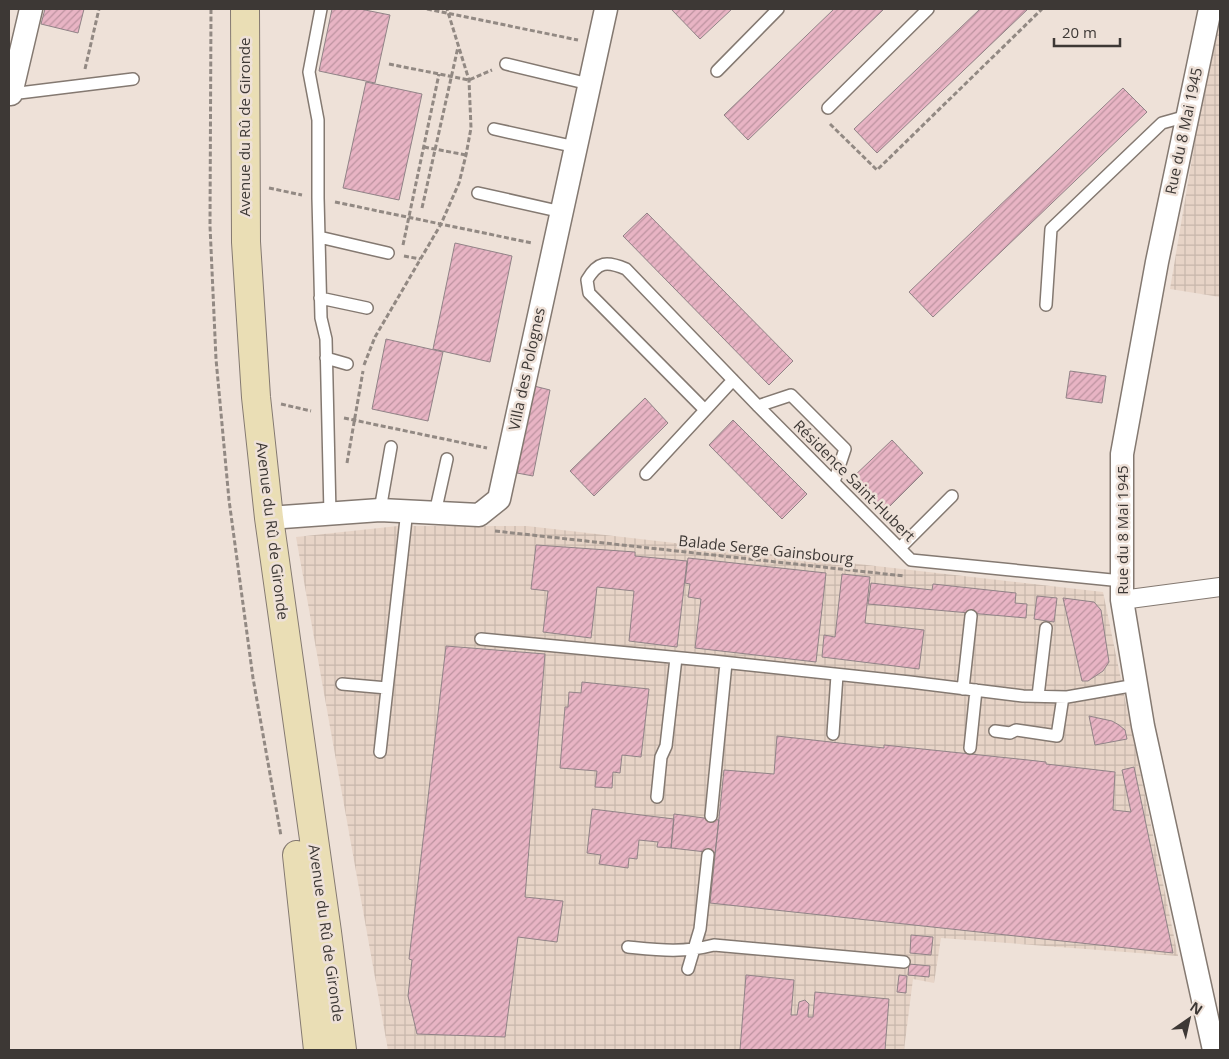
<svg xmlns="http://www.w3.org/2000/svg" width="1229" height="1059" font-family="'Open Sans',sans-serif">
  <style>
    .industrial { fill: url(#industrial-grid) }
    .building { fill: url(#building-hatch); stroke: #918387 }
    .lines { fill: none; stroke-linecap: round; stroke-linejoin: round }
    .service-casing { stroke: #847971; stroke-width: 14 }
    .pedestrian-casing { stroke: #847971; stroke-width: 20 }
    .minor-casing { stroke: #847971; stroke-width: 25 }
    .secondary-casing { stroke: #847971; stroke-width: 30 }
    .path { stroke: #928983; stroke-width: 3; stroke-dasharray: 5 2.5; stroke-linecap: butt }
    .service { stroke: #fff; stroke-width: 11 }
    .pedestrian { stroke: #fff; stroke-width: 18 }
    .minor { stroke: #fff; stroke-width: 22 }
    .secondary { stroke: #eadeb5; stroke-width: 28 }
    .labels { text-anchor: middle; stroke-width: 5; stroke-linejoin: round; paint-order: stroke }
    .street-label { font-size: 15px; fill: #3d3835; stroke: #eee1d8 }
  </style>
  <defs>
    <pattern id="industrial-grid" width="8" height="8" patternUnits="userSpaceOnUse" patternTransform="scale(1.25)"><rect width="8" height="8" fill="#e7d4c7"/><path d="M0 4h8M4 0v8" fill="none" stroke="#c7b7ac"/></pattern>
    <pattern id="building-hatch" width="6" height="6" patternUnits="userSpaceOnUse" patternTransform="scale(1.25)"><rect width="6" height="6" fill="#e8b4c4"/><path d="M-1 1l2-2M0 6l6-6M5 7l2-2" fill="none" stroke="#bd93a0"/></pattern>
  </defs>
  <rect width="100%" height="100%" fill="#eee1d8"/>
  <path class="industrial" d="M1220 22V297L1170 289 1198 123Z
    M398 526H527L1103 592 1178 956 941 938 934 983 913 979 904 1050H388L296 537Z"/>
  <path class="building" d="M45 9H84L78 33 41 24Z
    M332 9H360L390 15 375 83 319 71Z
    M671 9H732L700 39Z
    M834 9H884L748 140 724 115Z
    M980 9H1028L877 153 854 129Z
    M366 82 422 94 399 200 343 188Z
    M1123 88 1147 112 933 317 909 292Z
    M647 213 793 361 769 385 623 236Z
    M455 243 512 256 490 362 433 349Z
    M386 339 443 352 428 421 372 409Z
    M1070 371 1106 376 1102 403 1066 398Z
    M534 386 550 390 533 476 517 473Z
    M645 398 668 423 594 496 570 471Z
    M733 420 807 494 782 519 709 445Z
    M892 440 923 473 883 513 851 479Z
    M536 545 635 552V556L687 561 677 647 629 641 634 591 597 587 591 638 543 632 548 591 531 589Z
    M688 558 826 573 816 662 695 648 701 599 688 597 690 584 685 583Z
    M842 574 870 577 865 623 924 630 919 669 822 657 824 635 835 637Z
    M871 583 932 590 933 584 1016 593 1015 603 1027 604 1026 618 868 604Z
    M1037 596 1057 598 1054 622 1034 619Z
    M1063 598 1094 602 1101 610 1109 662 1103 671 1088 681H1082Z
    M446 646 545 654 525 897 563 901 557 942 518 937 505 1037 417 1034 408 996 412 960 409 959Z
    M582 682 649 689 641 757 622 755 620 773 613 772 612 788 595 787 597 771 560 768 565 707H568L569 692 581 693Z
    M1089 716 1112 721 1119 725 1125 730 1127 739 1095 745Z
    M777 736 884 748V745L1028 760 1046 762V764L1115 772 1113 810 1131 812 1122 770 1134 767 1173 953 710 903 724 770 774 774Z
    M592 809 674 819 671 848 657 847 658 842 639 840 637 859 629 858 628 868 599 864 601 855 587 853Z
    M674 814 719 820 715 853 671 848Z
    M911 935 933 937 931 955 910 953Z
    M909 964 930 966 929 977 908 975Z
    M746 975 794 980 791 1015H797L799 1002 805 1000 809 1004 808 1017H813L815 992 889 999 885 1050H740Z
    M899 975 907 976 906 993 897 992Z"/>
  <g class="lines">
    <defs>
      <path id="service" d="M321 9 309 72 318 120V198L321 318 326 339 330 514
        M506 64 589 84
        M717 71 778 9
        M11 94 133 79
        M828 108 928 9
        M494 129 576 147
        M478 193 562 212
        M319 237 388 253
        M320 298 367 308
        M1046 305 1051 229 1162 123 1187 116
        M326 358 347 364
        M758 406 791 395 845 449 834 482
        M705 410 589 293 587 280C598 261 607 261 626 269L758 406 911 560 1122 581
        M646 474 733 380
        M380 510 391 447
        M435 513 447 459
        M900 548 952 496
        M481 639 713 661 910 682 1023 696 1067 697 1136 685
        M342 684 387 688
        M963 689 971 616
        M1038 696 1046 628
        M995 731 1010 733 1016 730 1057 736 1063 697
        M833 734 837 675
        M970 748 976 690
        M380 752 407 510
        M657 797 661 757 666 746 676 658
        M711 816 726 663
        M628 947C659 950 683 953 714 945L904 962
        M688 969 700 929 708 855"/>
      <path id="pedestrian" d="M1122 600 1220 587"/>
      <path id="minor" d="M1210 9 1157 262 1122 454V600L1143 726 1214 1050
        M9 94H11L31 9
        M269 518 380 510 479 515 499 499 606 9"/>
      <path id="secondary" d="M245 9 246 242 256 397 269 518 327 932 342 1050
        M297 855 318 1050"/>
    </defs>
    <use href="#service" class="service-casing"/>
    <use href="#pedestrian" class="pedestrian-casing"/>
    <use href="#minor" class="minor-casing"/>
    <use href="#secondary" class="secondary-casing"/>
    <path class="path" d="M211 9 210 226 216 359 229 500 253 678 281 836
      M427 9 578 40
      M389 64 469 80 492 70
      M85 69 99 9
      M830 124 877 170 1042 9
      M424 147 466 155
      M269 188 302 195
      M335 202 532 243
      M422 208 458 47
      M403 245 439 74
      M404 256 420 259
      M364 365 375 337 441 224 459 183 466 155 471 128 469 80 447 9
      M281 404 311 411
      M344 418 487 448
      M347 463 363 371
      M495 531 904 576"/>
    <use href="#service" class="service"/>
    <use href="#pedestrian" class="pedestrian"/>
    <use href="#minor" class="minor"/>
    <use href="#secondary" class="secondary"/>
  </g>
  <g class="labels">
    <g class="street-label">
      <text transform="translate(245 127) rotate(-90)" y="5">Avenue du Rû de Gironde</text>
      <text transform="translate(1184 131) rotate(-78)" y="5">Rue du 8 Mai 1945</text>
      <text transform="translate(527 369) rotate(-78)" y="5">Villa des Polognes</text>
      <text transform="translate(854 481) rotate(45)" y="5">Résidence Saint-Hubert</text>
      <text transform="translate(1123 530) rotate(-90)" y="5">Rue du 8 Mai 1945</text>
      <text transform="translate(272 531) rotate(83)" y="5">Avenue du Rû de Gironde</text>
      <text transform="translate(766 550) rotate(6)" y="5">Balade Serge Gainsbourg</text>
      <text transform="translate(326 933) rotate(82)" y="5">Avenue du Rû de Gironde</text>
    </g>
  </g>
  <rect width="1229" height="1059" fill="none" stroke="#3d3835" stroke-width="20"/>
  <g transform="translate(1189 1019) rotate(34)" stroke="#eee1d8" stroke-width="4" paint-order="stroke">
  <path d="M0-4L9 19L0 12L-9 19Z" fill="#3d3835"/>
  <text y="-8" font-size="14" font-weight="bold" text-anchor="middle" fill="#3d3835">N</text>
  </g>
  <path d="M1054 38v8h66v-8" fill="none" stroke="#3d3835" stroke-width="2.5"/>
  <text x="1062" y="38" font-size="15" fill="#3d3835" stroke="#eee1d8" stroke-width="4" paint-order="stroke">20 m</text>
</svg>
